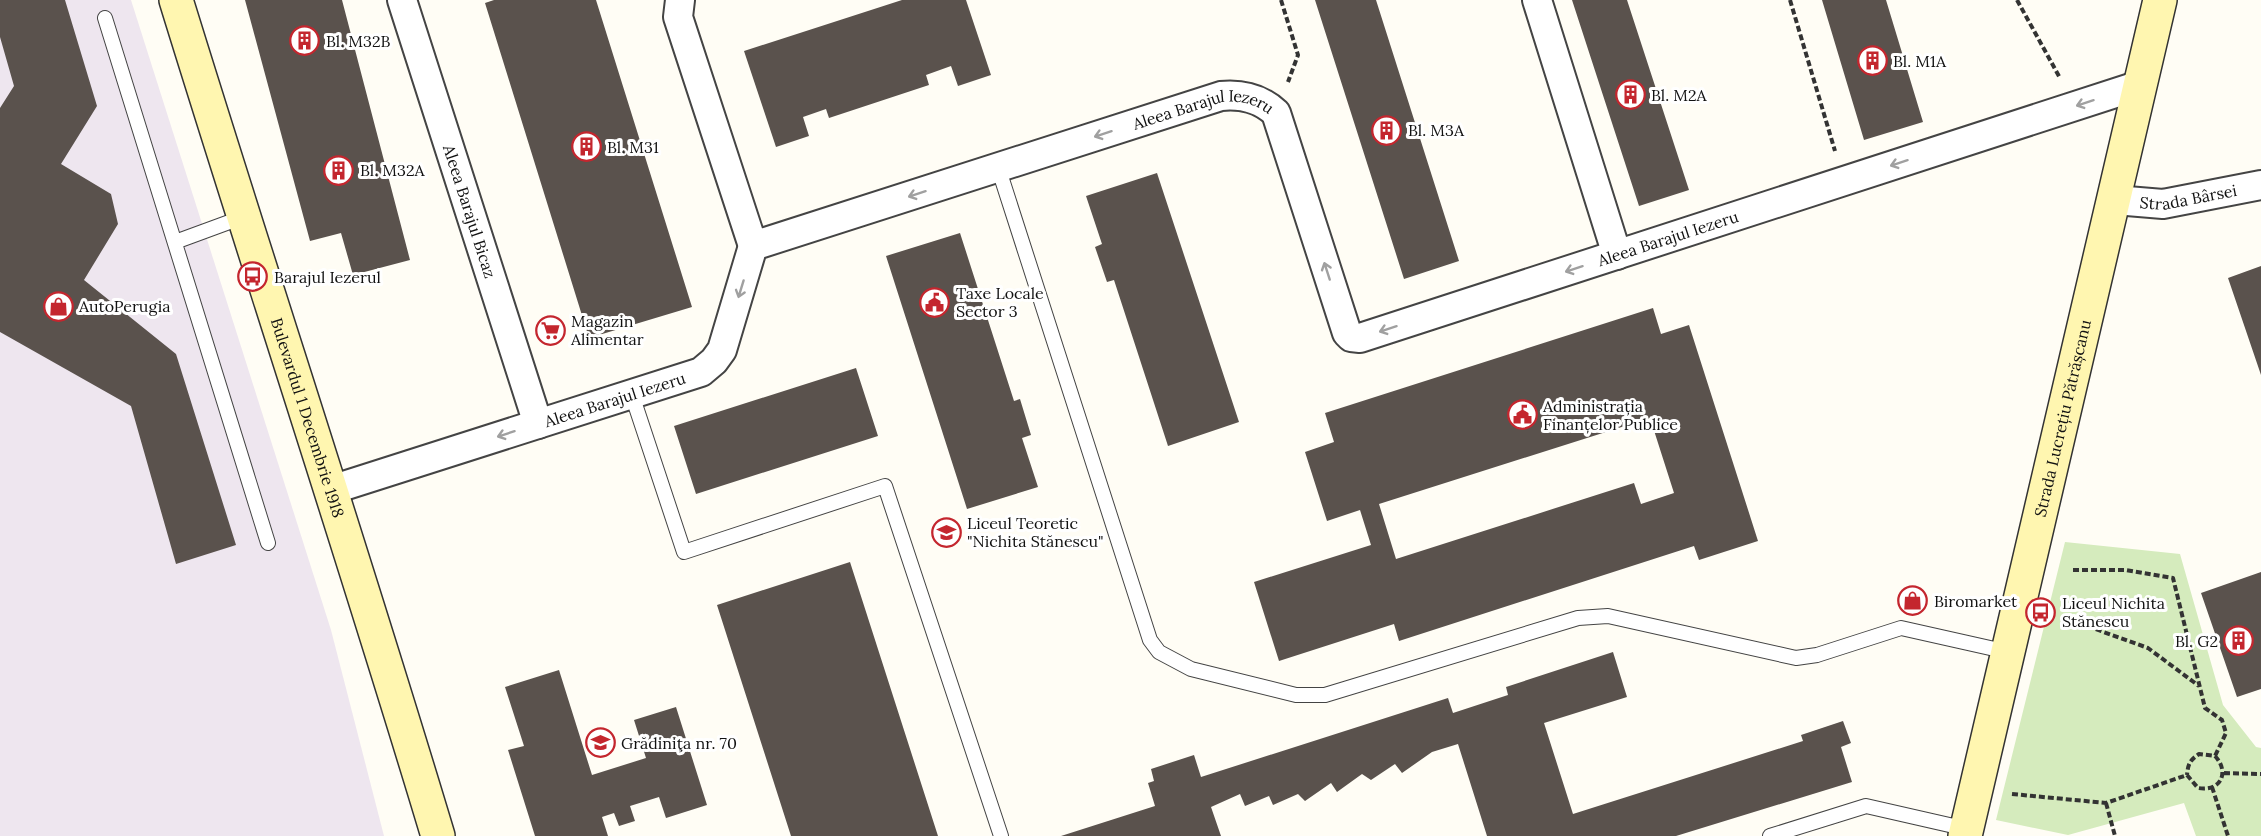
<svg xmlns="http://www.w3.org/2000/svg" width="2261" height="836" font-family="Lora,serif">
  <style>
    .industrial { fill: #eee6ef }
    .green { fill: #d5ebbd }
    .building { fill: #5a524d; fill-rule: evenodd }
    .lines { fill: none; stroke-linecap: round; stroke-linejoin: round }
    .service-casing { stroke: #444; stroke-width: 16 }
    .minor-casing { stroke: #444; stroke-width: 32 }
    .secondary-casing { stroke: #333; stroke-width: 36 }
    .path { stroke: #333; stroke-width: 4; stroke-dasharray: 6 3; stroke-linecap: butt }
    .service { stroke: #fff; stroke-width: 14 }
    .minor { stroke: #fff; stroke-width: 28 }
    .secondary { stroke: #fff6b0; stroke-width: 33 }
    .oneway { stroke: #a0a0a0 }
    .labels { text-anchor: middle; stroke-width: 6; stroke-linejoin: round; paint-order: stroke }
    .poi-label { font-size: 16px; fill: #111; stroke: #fff; text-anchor: start }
    .street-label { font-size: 16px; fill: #111; stroke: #fff }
  </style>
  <rect width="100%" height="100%" fill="#fffdf5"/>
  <path class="industrial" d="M0 0H131L331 630 384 836H0Z"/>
  <path class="green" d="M2065 542 2180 554 2223 705 2256 747 2261 748V836H2196L2184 803 2068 835 1996 820Z"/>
  <path class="building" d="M0 0H65L97 106 61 164 111 194 118 224 84 280 176 354 236 545 176 564 131 406 0 332V108L14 86 0 37Z
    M245 0H342L410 260 353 275 341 233 310 241Z
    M494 0H596L692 307 589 338 485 3Z
    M902 0H966L991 75 958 86 951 66 926 75 929 85 829 118 826 109 803 117 809 136 776 147 744 51Z
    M1315 0H1376L1459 261 1404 279Z
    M1572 0H1627L1689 190 1639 206Z
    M1822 0H1886L1923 122 1864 140Z
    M1157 173 1239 422 1168 446 1114 280 1107 282 1095 247 1102 244 1086 196Z
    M960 233 1014 401 1020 399 1031 435 1022 438 1038 487 967 509 886 256Z
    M2261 266V375L2228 278Z
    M1653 308 1661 334 1689 325 1758 541 1699 560 1694 546 1399 641 1394 624 1279 661 1254 582 1371 545 1360 510 1327 521 1305 452 1334 442 1325 413ZM1650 418 1674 493 1641 504 1634 483 1396 559 1379 504Z
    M856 368 878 436 696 494 674 426Z
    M850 562 938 836H791L717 605Z
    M2261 572V689L2237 697 2201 593Z
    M1613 652 1627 697 1544 723 1573 814 1803 741 1801 735 1843 721 1851 743 1841 747 1852 782 1676 836H1487L1458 744 1432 752 1402 773 1395 764 1371 780 1362 774 1337 792 1331 783 1305 801 1298 794 1273 805 1269 796 1245 806 1240 794 1211 807 1221 836H1061L1155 806 1148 783 1154 781 1151 769 1194 755 1201 777 1448 698 1453 713 1508 695 1506 687Z
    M559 670 592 775 646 758 634 720 676 707 707 805 666 818 659 797 630 806 635 821 619 826 614 813 602 817 608 836H535L508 750 524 746 505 687Z"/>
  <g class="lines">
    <defs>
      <path id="service" d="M105 18 268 543
        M998 167 1150 640 1159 652 1191 669 1296 695H1325L1578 618 1608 616 1796 658 1817 655 1901 628 2008 652
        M175 242 243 217
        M632 395 684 552 885 486 1001 836
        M1770 836 1866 806 1967 829"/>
      <g id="minor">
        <path id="s1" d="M402 0 538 424"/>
        <path d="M680 0 678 17 753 246"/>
        <path d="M1537 0 1617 255"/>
        <path id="s2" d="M2115 200 2163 204 2261 185"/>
        <path id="s3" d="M331 490 701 372 714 361 722 350 753 246 1221 96C1242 94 1260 98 1276 113L1347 333 1351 337 1360 338 2140 85"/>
      </g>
      <g id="secondary">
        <path id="s4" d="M176 0C262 279 354 556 438 836"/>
        <path id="s5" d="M1965 836 2160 0"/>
      </g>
    </defs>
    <use href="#service" class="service-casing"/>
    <use href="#minor" class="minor-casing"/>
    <use href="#secondary" class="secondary-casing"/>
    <path class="path" d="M1281 0 1298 55 1288 82
      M1790 0 1835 151
      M2017 0 2060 78
      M2073 570H2126L2173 578 2205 708 2222 720 2226 733 2215 756
      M2062 617 2148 648 2199 686
      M2224 773 2261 774
      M2212 787 2228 836
      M2012 794 2106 803 2187 775 2198 788C2221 792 2230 772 2215 756L2199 754C2190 760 2188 764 2187 775
      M2106 803 2115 836"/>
    <use href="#service" class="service"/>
    <use href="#minor" class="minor"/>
    <use href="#secondary" class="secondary"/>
  </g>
  <defs><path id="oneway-shaft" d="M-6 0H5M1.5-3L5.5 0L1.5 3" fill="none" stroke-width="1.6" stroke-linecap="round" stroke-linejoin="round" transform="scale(1.5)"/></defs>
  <g class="oneway">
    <use href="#oneway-shaft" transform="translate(2085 103) rotate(162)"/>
    <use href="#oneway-shaft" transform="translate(1103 134) rotate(162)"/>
    <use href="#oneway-shaft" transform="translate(1899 163) rotate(162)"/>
    <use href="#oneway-shaft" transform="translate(917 194) rotate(162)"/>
    <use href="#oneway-shaft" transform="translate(1574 269) rotate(162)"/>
    <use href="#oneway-shaft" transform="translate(1327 271) rotate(-108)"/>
    <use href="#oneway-shaft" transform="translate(741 289) rotate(107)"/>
    <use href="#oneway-shaft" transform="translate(1388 329) rotate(162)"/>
    <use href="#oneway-shaft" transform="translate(506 434) rotate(162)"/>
  </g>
  <defs>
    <symbol id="building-ring" viewBox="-11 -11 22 22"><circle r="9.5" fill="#fff" stroke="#c4262e" stroke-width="1.5"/><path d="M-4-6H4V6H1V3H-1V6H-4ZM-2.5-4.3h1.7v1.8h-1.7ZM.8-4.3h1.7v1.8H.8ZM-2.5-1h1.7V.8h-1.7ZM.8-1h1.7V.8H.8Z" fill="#c4262e"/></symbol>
    <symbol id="bus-ring" viewBox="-11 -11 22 22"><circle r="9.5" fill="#fff" stroke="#c4262e" stroke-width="1.5"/><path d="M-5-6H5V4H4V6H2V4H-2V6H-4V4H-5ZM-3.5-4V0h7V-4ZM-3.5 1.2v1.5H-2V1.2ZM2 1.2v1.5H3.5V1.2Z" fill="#c4262e"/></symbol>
    <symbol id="civic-ring" viewBox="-11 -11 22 22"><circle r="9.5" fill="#fff" stroke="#c4262e" stroke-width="1.5"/><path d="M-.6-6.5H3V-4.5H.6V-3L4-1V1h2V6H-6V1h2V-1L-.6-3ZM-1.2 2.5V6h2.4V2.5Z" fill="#c4262e"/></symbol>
    <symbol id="shop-ring" viewBox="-11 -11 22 22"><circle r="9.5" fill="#fff" stroke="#c4262e" stroke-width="1.5"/><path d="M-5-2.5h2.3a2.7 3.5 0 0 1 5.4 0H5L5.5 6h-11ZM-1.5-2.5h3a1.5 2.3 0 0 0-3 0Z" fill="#c4262e"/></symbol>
    <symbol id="supermarket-ring" viewBox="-11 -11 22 22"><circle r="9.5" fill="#fff" stroke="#c4262e" stroke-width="1.5"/><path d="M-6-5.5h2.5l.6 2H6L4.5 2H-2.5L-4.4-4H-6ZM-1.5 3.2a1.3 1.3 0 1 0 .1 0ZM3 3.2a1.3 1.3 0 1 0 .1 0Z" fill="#c4262e"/></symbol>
    <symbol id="school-ring" viewBox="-11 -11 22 22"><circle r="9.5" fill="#fff" stroke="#c4262e" stroke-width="1.5"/><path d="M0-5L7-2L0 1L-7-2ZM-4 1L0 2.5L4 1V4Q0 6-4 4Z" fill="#c4262e"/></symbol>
  </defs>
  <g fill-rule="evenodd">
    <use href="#building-ring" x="288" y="24" width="33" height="33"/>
    <use href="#building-ring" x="1856" y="44" width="33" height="33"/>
    <use href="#building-ring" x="1614" y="78" width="33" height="33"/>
    <use href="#building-ring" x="1370" y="114" width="33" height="33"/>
    <use href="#building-ring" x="570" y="130" width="33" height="33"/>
    <use href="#building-ring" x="322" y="154" width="33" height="33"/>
    <use href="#bus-ring" x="236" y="260" width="33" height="33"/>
    <use href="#civic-ring" x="918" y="286" width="33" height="33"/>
    <use href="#shop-ring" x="42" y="290" width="33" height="33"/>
    <use href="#supermarket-ring" x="534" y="314" width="33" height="33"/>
    <use href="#civic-ring" x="1506" y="398" width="33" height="33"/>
    <use href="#school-ring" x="930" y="516" width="33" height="33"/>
    <use href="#shop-ring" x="1896" y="584" width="33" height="33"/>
    <use href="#bus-ring" x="2024" y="596" width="33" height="33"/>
    <use href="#building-ring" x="2222" y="624" width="33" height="33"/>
    <use href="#school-ring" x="584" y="726" width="33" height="33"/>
  </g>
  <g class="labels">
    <g class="poi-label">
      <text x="326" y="47">Bl. M32B</text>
      <text x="1893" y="67">Bl. M1A</text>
      <text x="1651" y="101">Bl. M2A</text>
      <text x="1408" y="136">Bl. M3A</text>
      <text x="607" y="153">Bl. M31</text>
      <text x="360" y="176">Bl. M32A</text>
      <text x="274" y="283">Barajul Iezerul</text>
      <text x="956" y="299">Taxe Locale<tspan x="956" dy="18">Sector 3</tspan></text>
      <text x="79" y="312">AutoPerugia</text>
      <text x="571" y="327">Magazin<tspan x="571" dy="18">Alimentar</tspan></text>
      <text x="1543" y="412">Administrația<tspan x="1543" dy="18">Finanțelor Publice</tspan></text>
      <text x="967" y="529">Liceul Teoretic<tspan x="967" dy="18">"Nichita Stănescu"</tspan></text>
      <text x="1934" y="607">Biromarket</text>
      <text x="2062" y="609">Liceul Nichita<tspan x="2062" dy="18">Stănescu</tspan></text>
      <text x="2218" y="647" text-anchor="end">Bl. G2</text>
      <text x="621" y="749">Grădiniţa nr. 70</text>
    </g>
    <g class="street-label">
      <text dy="6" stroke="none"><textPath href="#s3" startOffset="1000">Aleea Barajul Iezeru</textPath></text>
      <text dy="6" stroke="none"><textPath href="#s2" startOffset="74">Strada Bârsei</textPath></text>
      <text dy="6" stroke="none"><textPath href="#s1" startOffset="222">Aleea Barajul Bicaz</textPath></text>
      <text dy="6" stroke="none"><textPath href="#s3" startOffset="1648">Aleea Barajul Iezeru</textPath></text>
      <text dy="6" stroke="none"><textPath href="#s3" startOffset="298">Aleea Barajul Iezeru</textPath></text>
      <text dy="6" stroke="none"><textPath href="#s4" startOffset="438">Bulevardul 1 Decembrie 1918</textPath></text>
      <text dy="6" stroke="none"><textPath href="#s5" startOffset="429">Strada Lucrețiu Pătrășcanu</textPath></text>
    </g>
  </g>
</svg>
